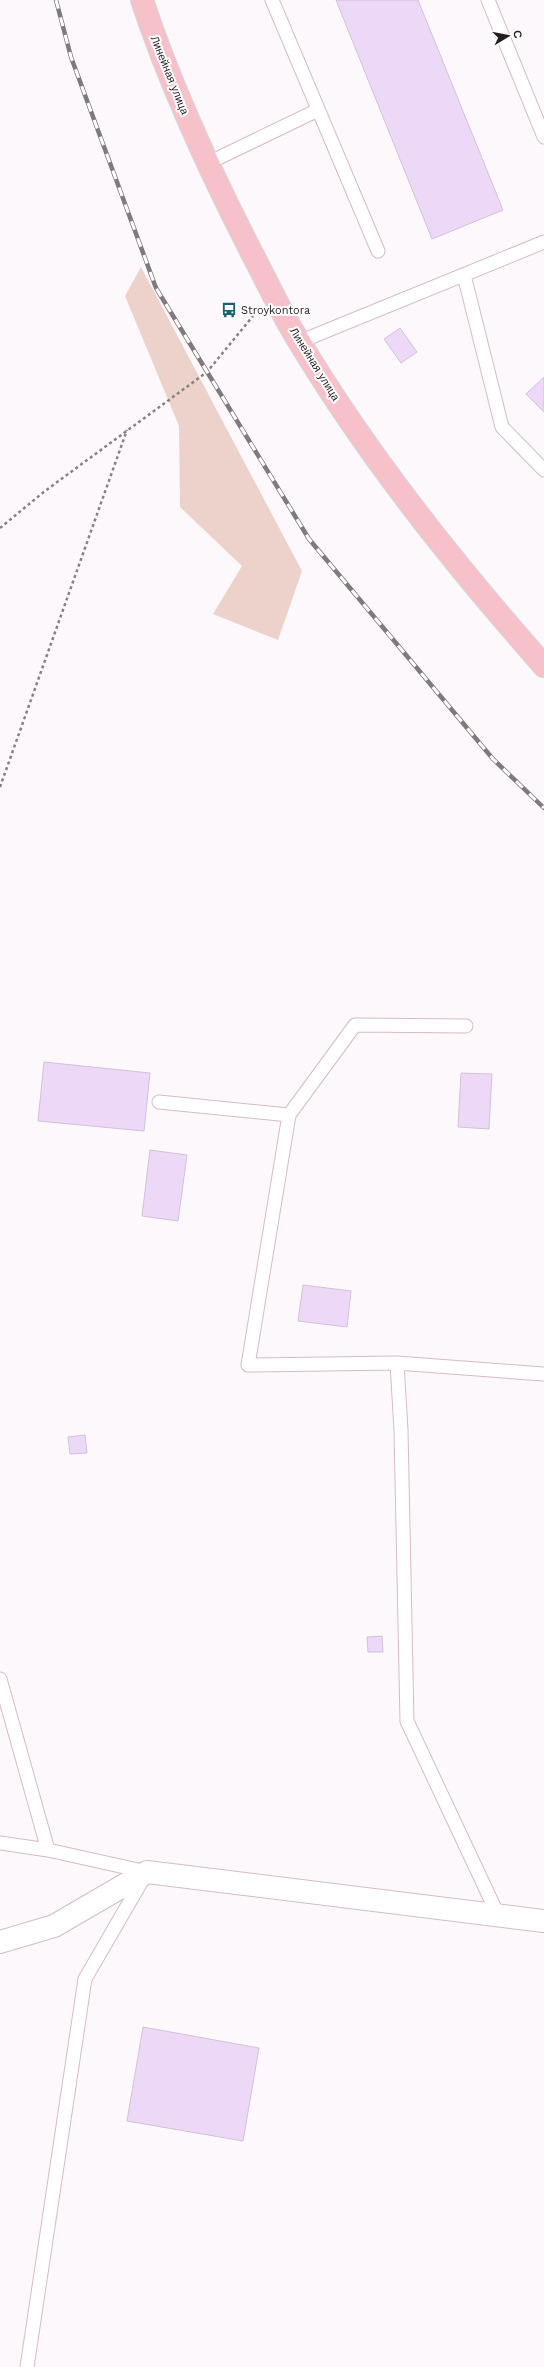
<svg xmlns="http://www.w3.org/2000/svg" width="544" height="2367" font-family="'Work Sans',sans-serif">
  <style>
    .green { fill: #edd2cb }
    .building { fill: #eed8f7; stroke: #d1c3d7 }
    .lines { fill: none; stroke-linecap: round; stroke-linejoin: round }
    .service-casing { stroke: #d3bcc9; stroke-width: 15 }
    .tertiary-casing { stroke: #d3bcc9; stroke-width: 24 }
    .primary-casing { stroke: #d8d6d7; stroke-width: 24 }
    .path { stroke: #878084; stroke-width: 2.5; stroke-dasharray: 3 3; stroke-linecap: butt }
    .service { stroke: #fff; stroke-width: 13 }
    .tertiary { stroke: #fff; stroke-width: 22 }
    .primary { stroke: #f7c1ca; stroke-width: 22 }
    .rail-casing { stroke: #80797d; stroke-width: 4.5 }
    .rail { stroke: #fff; stroke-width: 3; stroke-dasharray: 9; stroke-linecap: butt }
    .labels { text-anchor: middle; stroke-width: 4; stroke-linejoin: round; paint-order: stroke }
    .street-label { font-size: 11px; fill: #251c21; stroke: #fff }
    .poi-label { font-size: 11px; fill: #251c21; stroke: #fff; text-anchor: start }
  </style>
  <rect width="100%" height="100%" fill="#fdf8fb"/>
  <path class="green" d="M141 267 302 571 278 640 213 614 242 566 180 507 179 426 125 296Z"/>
  <path class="building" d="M336 0H418L503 210 432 239Z
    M400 328 417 352 401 363 384 339Z
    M544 377V412L526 394Z
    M44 1062 150 1073 144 1131 38 1121Z
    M461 1073 492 1074 489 1129 458 1127Z
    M150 1150 187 1155 178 1221 142 1216Z
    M303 1285 351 1291 347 1327 298 1321Z
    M85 1435 87 1453 70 1454 68 1437Z
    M382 1636 383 1652H368L367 1637Z
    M143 2027 259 2048 243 2141 127 2121Z"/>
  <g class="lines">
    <defs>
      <path id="service" d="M272 0 378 251
        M488 0 544 137
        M208 163 318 110
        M464 275 502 427 544 470
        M299 342 544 242
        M466 1026 355 1025 289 1115 248 1365 397 1363 401 1430 407 1721 498 1915
        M159 1102 289 1115
        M397 1363 543 1374
        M0 1679 48 1850
        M0 1843 48 1850 147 1872 85 1979 27 2367"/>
      <path id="tertiary" d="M0 1942 54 1926 147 1872 544 1921"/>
      <path id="primary" d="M142 0C172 91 213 178 257 263 271 290 284 318 300 343 370 459 455 565 544 666"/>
    </defs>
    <use href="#service" class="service-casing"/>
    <use href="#tertiary" class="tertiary-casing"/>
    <use href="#primary" class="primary-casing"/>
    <path class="path" d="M0 528 45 491 207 372 253 316
      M0 787 127 430"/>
    <use href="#service" class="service"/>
    <use href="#tertiary" class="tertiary"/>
    <use href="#primary" class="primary"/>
    <defs>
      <path id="rail" d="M56 0 71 57 156 288 309 539 493 759 544 808"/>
    </defs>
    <use href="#rail" class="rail-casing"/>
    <use href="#rail" class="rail"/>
  </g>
  <defs>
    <symbol id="bus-bare" viewBox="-9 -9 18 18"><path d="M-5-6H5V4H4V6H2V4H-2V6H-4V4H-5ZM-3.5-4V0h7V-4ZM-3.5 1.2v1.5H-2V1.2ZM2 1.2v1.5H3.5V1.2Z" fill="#186270" stroke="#fff" stroke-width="2.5" paint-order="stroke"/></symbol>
  </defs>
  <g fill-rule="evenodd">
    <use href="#bus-bare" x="218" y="299" width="22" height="22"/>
  </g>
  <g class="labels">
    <g class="street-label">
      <text transform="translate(170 75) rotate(68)" y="4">Линейная улица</text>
      <text transform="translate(315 364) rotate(58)" y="4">Линейная улица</text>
    </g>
    <g class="poi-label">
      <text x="241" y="314">Stroykontora</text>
    </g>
  </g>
  <g transform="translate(508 36) rotate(80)" stroke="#ffffff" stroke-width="3" paint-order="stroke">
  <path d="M0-3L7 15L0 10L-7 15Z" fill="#251c21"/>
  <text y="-6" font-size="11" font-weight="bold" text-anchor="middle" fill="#251c21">С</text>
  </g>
</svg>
